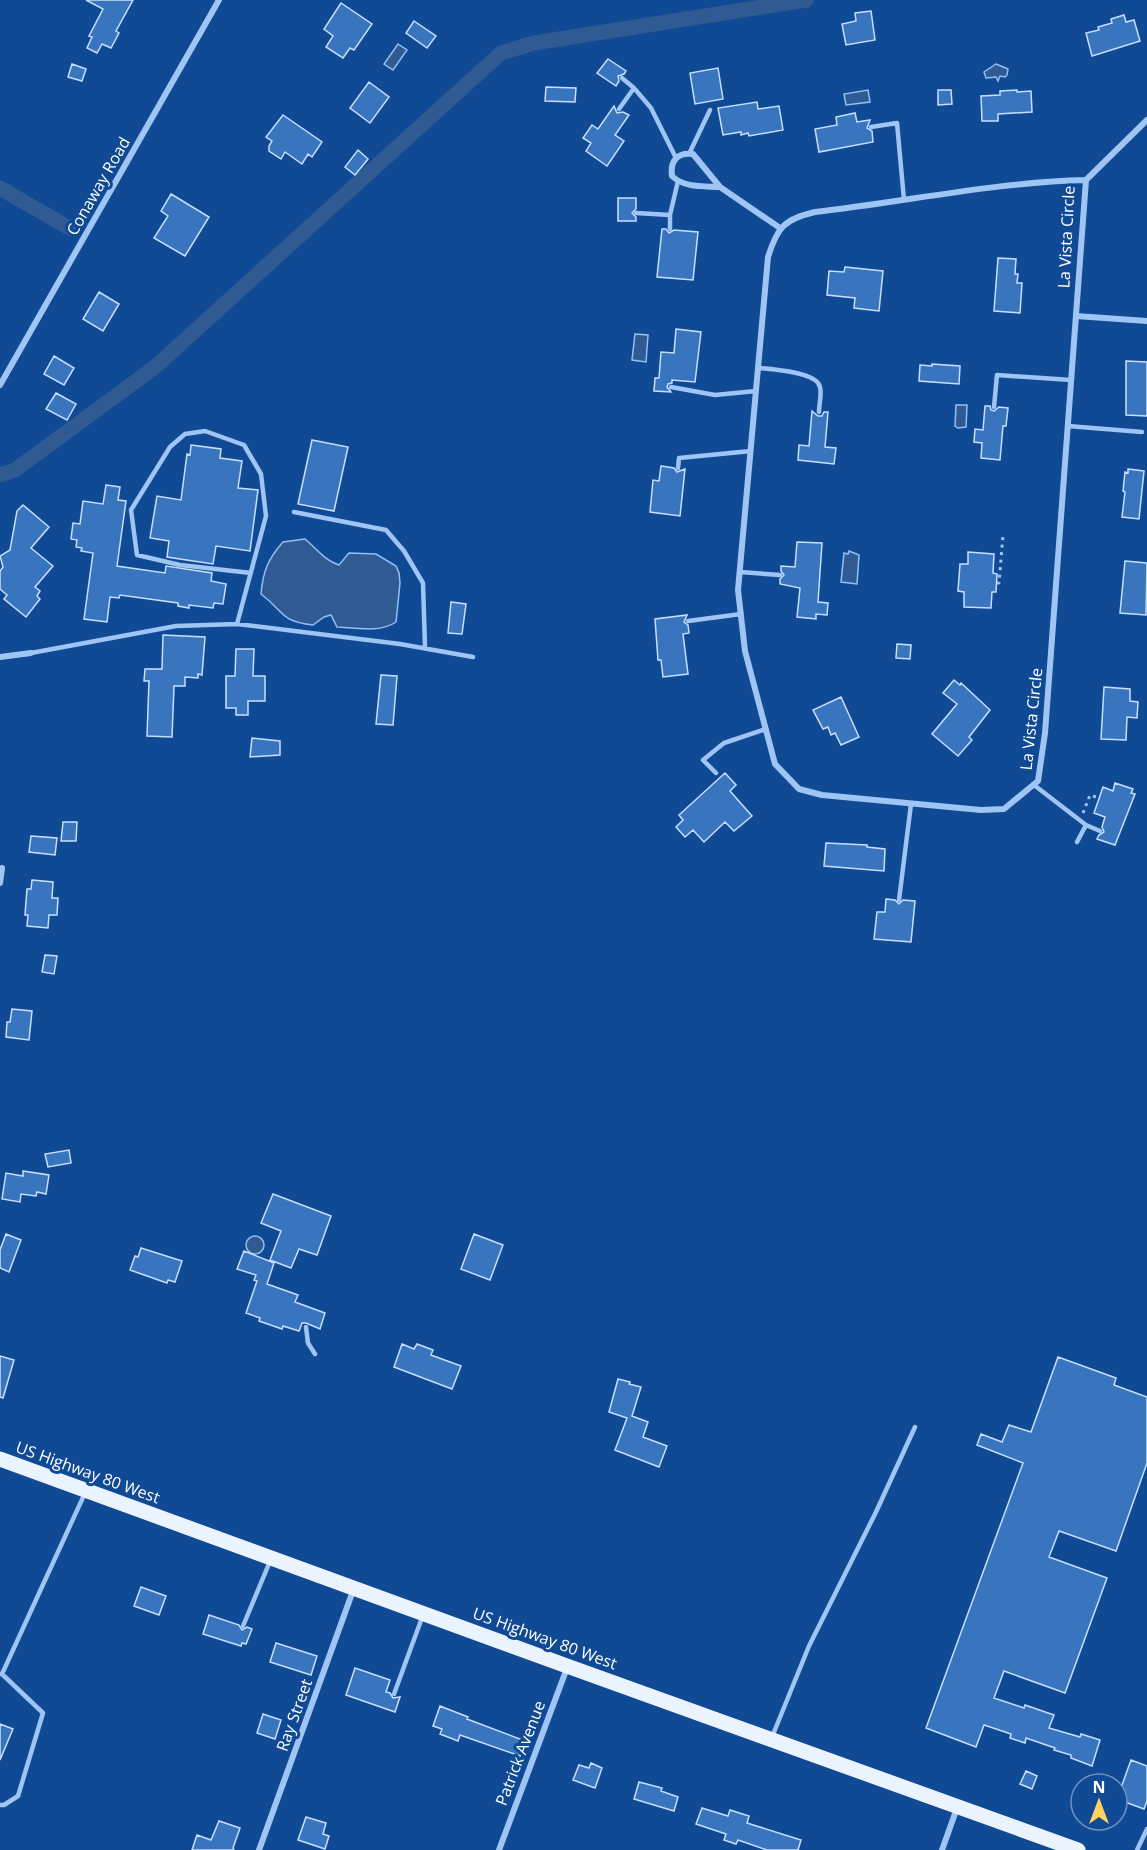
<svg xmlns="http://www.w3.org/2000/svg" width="1147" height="1850" font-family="'Open Sans',sans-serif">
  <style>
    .water { fill: #305a92; stroke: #90c0f7; stroke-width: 1.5 }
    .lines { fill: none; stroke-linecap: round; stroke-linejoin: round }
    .canal { stroke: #305a92; stroke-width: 15 }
    .building { fill: #3974be; stroke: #c7dffe; stroke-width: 1.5 }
    .path { stroke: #9fc5f4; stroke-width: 3; stroke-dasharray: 3 4.5; stroke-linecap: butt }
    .lane { stroke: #9fc5f4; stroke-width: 4.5 }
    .street { stroke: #9fc5f4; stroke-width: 6 }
    .primary { stroke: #ebf3ff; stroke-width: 15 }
    .labels { text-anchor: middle; stroke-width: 6; stroke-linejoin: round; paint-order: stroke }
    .street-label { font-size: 16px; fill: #fff; stroke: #104a95 }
  </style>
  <rect width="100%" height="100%" fill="#104a95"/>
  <path class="water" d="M398 44 407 50 393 70 384 64Z
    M996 64 1008 69 1007 75 1005 77 1000 76 998 81 996 77 986 78 984 72Z
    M868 90 870 102 846 105 844 94Z
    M635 334 648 335 646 362 632 360Z
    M956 405H967L966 427 958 428 955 426Z
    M305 539C317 549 324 560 339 565L349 553 376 554 396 566 399 573 400 583 396 622C380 633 356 628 337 627L331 615 324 617 313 625C279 621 285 612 261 594 263 571 268 559 283 542Z
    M849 551 859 555 857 584 841 582 844 553 848 554Z
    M246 1245a9 9 0 1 1 18 0a9 9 0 1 1-18 0Z"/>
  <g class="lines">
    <path class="canal" d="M0 188 71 229
      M0 475 15 470 155 367 501 53 534 43 806 0"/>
  </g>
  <path class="building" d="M86 0H133L116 31 119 33 111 48 102 44 97 53 87 48 92 37 89 36 103 9Z
    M341 3 372 24 354 50 350 48 343 58 326 47 333 36 324 29Z
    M871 11 875 40 846 45 842 24 856 21 855 13Z
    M1124 15 1126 22 1134 20 1140 41 1092 56 1086 33 1099 30 1098 27 1112 23 1111 19Z
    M414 21 436 36 427 48 406 33Z
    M608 59 626 71 624 74 618 76 619 81 616 86 597 73Z
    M72 64 86 69 82 81 68 77Z
    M718 68 723 99 695 104 690 73Z
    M369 82 389 97 370 123 350 108Z
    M546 87 576 88 575 102 545 101Z
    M938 90H951L952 104 938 105Z
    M1017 90V92L1031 91 1032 112 998 114V121H982L981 96 1000 95V91Z
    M757 102 758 109 779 106 783 130 749 136 748 133 741 135V132L723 135 718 108Z
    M614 106 617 113 623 112 629 115 615 135 624 141 607 166 586 151 591 143 583 138 592 125 598 129Z
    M855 113 857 122 870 120 867 128 872 131 873 142 819 152 815 129 837 125 836 117Z
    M283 115 322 142 312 157 308 154 302 164 285 152 281 159 269 151V146L272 141 266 137Z
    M358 150 368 159 355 175 345 167Z
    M171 194 209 217 185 256 154 238 168 216 161 211Z
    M618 198H636V209L632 213 636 217V221H618Z
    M662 229H666L669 233 674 230 698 232 693 280 657 277Z
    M998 258 1016 259 1015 274H1018L1017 283H1022L1020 313 994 311Z
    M845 267 883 271 879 311 854 308 855 298 827 295 829 271 844 272Z
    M99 292 119 304 103 331 83 319Z
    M676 329 701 332 695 382 672 380V383L668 384 667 387 671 392 654 391 655 378H659L661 352 674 353Z
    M54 356 74 368 64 385 44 374Z
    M1126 361 1147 362V416L1126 415Z
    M932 364 960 366 959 384 919 381 920 365 932 366Z
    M56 393 76 404 67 420 46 409Z
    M985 406H990L991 410 994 411 999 407 1008 408 1006 426H1003L1000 460 981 458 982 443 974 442 975 429 983 430Z
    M812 411 818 416H822L824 412H828L825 447 836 448 834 464 798 460 799 445 809 446Z
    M312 440 348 447 334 511 298 504Z
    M191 445 221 449 220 458 242 461 238 488 258 490 250 551 216 546 213 564 167 557 169 541 150 538 157 496 181 500 187 454 190 455Z
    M661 466 674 468 677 472 685 469 680 516 650 512 653 480 659 481Z
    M1128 469 1144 471 1139 519 1122 517 1125 492 1123 491 1125 472 1128 473Z
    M106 485 120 487 118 500 126 501 117 566 165 573 166 566 212 573 211 581 226 584 223 604 214 603 213 608 189 605V608L178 606V603L120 595 119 598 110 597 107 622 84 619 93 553 81 551 82 548 76 547 77 540 71 539 73 523 80 524 83 501 103 504Z
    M23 505 49 527 31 548 53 566 35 587 40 591 37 596 40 599 26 617 4 599 7 595 0 589V571L3 567 0 556 10 550 17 511Z
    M797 542 822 543 818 602 828 603 827 615 816 614V619L797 617 800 588 780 584V579L784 575 781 571V566L795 567Z
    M968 552 994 554 993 573 997 574 996 592H992L991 608 964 607V592L958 591 960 564H968Z
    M1125 561 1147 563 1146 615 1120 613Z
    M451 602 466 604 462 634 448 633Z
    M687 615 684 622 688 625 689 633 683 634 688 674 663 677 661 660H658L655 619Z
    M163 635 205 637 202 675 198 674V678L185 677V686H174L172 737 147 736 149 681H144L145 669H162Z
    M897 644 911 645 910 659 896 658Z
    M236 649H254L253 676H265V701H248V715H236V708H226V676H235Z
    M381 675 397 676 393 725 376 724Z
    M954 680 960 685 961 683 990 710 969 737 972 740 958 756 932 734 957 704 943 693Z
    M1104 687 1130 689V701L1138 702 1137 718 1127 717 1126 740 1101 739Z
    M841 697 859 737 841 745 835 733 831 735 828 727 823 729 813 710Z
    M252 738 280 741V755L250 757Z
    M725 773 736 785 730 791 752 816 734 831 725 822 704 842 693 830 685 837 676 827 683 820 679 815Z
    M1115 783 1133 789 1131 793 1135 794 1115 845 1097 839 1099 835 1104 832 1102 827 1105 817 1094 813 1103 787 1113 791Z
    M63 822H77L76 841H61Z
    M31 836 57 838 55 855 29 852Z
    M826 843 867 845V847L885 849 884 871 824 866Z
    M32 880 53 882 52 898H58L57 915H49L48 928 27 926 28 915H25L27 889H31Z
    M886 899 895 900 899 904 903 900 915 901 911 942 874 939 877 912H885Z
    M45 955 57 956 54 974 42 972Z
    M12 1009 32 1011 29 1040 6 1037 7 1022H10Z
    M69 1150 71 1163 48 1167 45 1154Z
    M23 1171 49 1175 46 1194 37 1192 36 1196 21 1194 20 1202 2 1199 6 1173 23 1176Z
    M273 1194 331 1216 317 1255 299 1249 291 1268 270 1260 281 1231 261 1223Z
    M6 1234 21 1240 9 1272 0 1268V1250Z
    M474 1234 503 1245 490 1280 461 1269Z
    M141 1248 182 1261 175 1282 168 1280 167 1283 130 1270 135 1256 138 1257Z
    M244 1251 274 1263 267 1284 298 1295 295 1302 325 1313 320 1329 306 1323H302L299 1331 283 1326 282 1329 259 1321 260 1318 246 1313 257 1281 254 1280 256 1275 237 1269Z
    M402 1344 414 1349 417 1344 433 1350 431 1355 461 1366 452 1389 394 1367Z
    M0 1356 14 1360 3 1398 0 1397Z
    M1058 1357 1116 1378 1114 1385 1147 1397V1463L1116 1551 1059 1531 1049 1557 1107 1578 1065 1693 1004 1671 994 1698 1024 1708 1025 1705 1054 1715 1049 1728 1080 1737 1081 1734 1100 1740 1092 1766 1071 1758V1755L1054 1750 1055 1748 1026 1738 1025 1743 1010 1738 1011 1734 984 1725 976 1747 926 1728 1023 1463 977 1445 981 1434 1002 1442 1009 1425 1031 1432Z
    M618 1379 630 1382 629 1384 641 1387 632 1416 648 1422 643 1437 667 1446 659 1467 615 1450 627 1418 609 1412Z
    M141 1587 166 1596 159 1615 134 1606Z
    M209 1615 239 1625 242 1630 247 1627 252 1629 246 1644 242 1643 241 1646 203 1634Z
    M276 1643 317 1656 311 1675 270 1662Z
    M355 1668 390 1680 386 1692 390 1693 393 1698 400 1697 395 1712 346 1695Z
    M440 1706 468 1717 467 1719 525 1741 520 1756 460 1735 458 1741 440 1734 442 1729 433 1726Z
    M263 1714 281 1720 275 1739 257 1733Z
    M0 1724 13 1729 0 1760Z
    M1131 1760 1147 1766V1801L1144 1809 1117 1799Z
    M591 1763 602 1768 595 1788 573 1780 579 1765 589 1768Z
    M1026 1771 1037 1776 1032 1789 1020 1784Z
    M639 1782 662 1788 661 1791 678 1797 674 1811 634 1799Z
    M702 1808 728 1816 730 1810 749 1816 747 1823 801 1840 798 1850H767L738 1840 736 1844 724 1840 726 1834 696 1824Z
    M306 1817 326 1823 323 1834 329 1836 325 1849 298 1840Z
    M219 1821 240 1828 233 1848 234 1850H192L197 1835 211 1840Z"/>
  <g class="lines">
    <path class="path" d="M997 583H999L1003 535
      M1083 813 1090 795 1099 798"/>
    <path class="lane" d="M622 78 634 88
      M619 109 634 88 651 108 676 158
      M871 127 897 123 904 200
      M689 154 710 110
      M636 213 670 215 678 181
      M670 229V215
      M758 368C771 369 817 372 820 387 822 394 819 404 819 412
      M671 387 715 395 756 391
      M994 407 997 375 1071 380
      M1068 426 1142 432
      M678 468 679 458 751 451
      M294 512 386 530 404 551 423 583 425 647
      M740 572 780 575
      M688 621 741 614
      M237 624 266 516 261 474 244 445 205 431 185 434 170 447 131 510 137 555 180 565 251 573
      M31 653 176 626 237 624 400 644 473 657
      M716 773 703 760 724 743 766 729
      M1034 785 1086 825 1077 842
      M1086 825 1100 831
      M899 900 911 804
      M306 1327 308 1343 315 1354
      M243 1626 271 1559
      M0 1674H2L43 1713 18 1796 4 1805H0
      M2 1674 85 1493
      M394 1694 423 1615
      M772 1737 809 1646 876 1512 915 1427
      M1137 1850 1147 1829"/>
    <path class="street" d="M1086 180 1045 733 1038 781 1004 809 981 810 822 795 799 789 775 764 745 651 738 590 768 257C777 228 784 219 815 212 905 202 995 182 1086 180Z
      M1086 180 1147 120
      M720 187C703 186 684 188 672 176 670 161 677 152 693 154L720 187 780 228
      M1076 316 1147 321
      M0 385 219 0
      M0 657 31 653
      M0 883 2 868
      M259 1850 354 1588
      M499 1850 567 1668
      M942 1850 957 1808"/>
    <path class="primary" d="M0 1459 567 1666 1078 1850"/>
  </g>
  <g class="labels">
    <g class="street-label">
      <text transform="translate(98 186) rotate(-60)" y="6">Conaway Road</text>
      <text transform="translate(1066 237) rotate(-87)" y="6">La Vista Circle</text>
      <text transform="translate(1031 719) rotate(-84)" y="6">La Vista Circle</text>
      <text transform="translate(88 1472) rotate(20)" y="6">US Highway 80 West</text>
      <text transform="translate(545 1638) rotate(20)" y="6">US Highway 80 West</text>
      <text transform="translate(294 1715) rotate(-70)" y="6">Ray Street</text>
      <text transform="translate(520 1753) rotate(-69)" y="6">Patrick Avenue</text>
    </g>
  </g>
  <g transform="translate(1099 1802)"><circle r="28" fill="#104a95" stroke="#7092bf" stroke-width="1.5"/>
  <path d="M0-4.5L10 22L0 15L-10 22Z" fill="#ffd261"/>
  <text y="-9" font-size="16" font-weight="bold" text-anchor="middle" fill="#ffffff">N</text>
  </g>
</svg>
